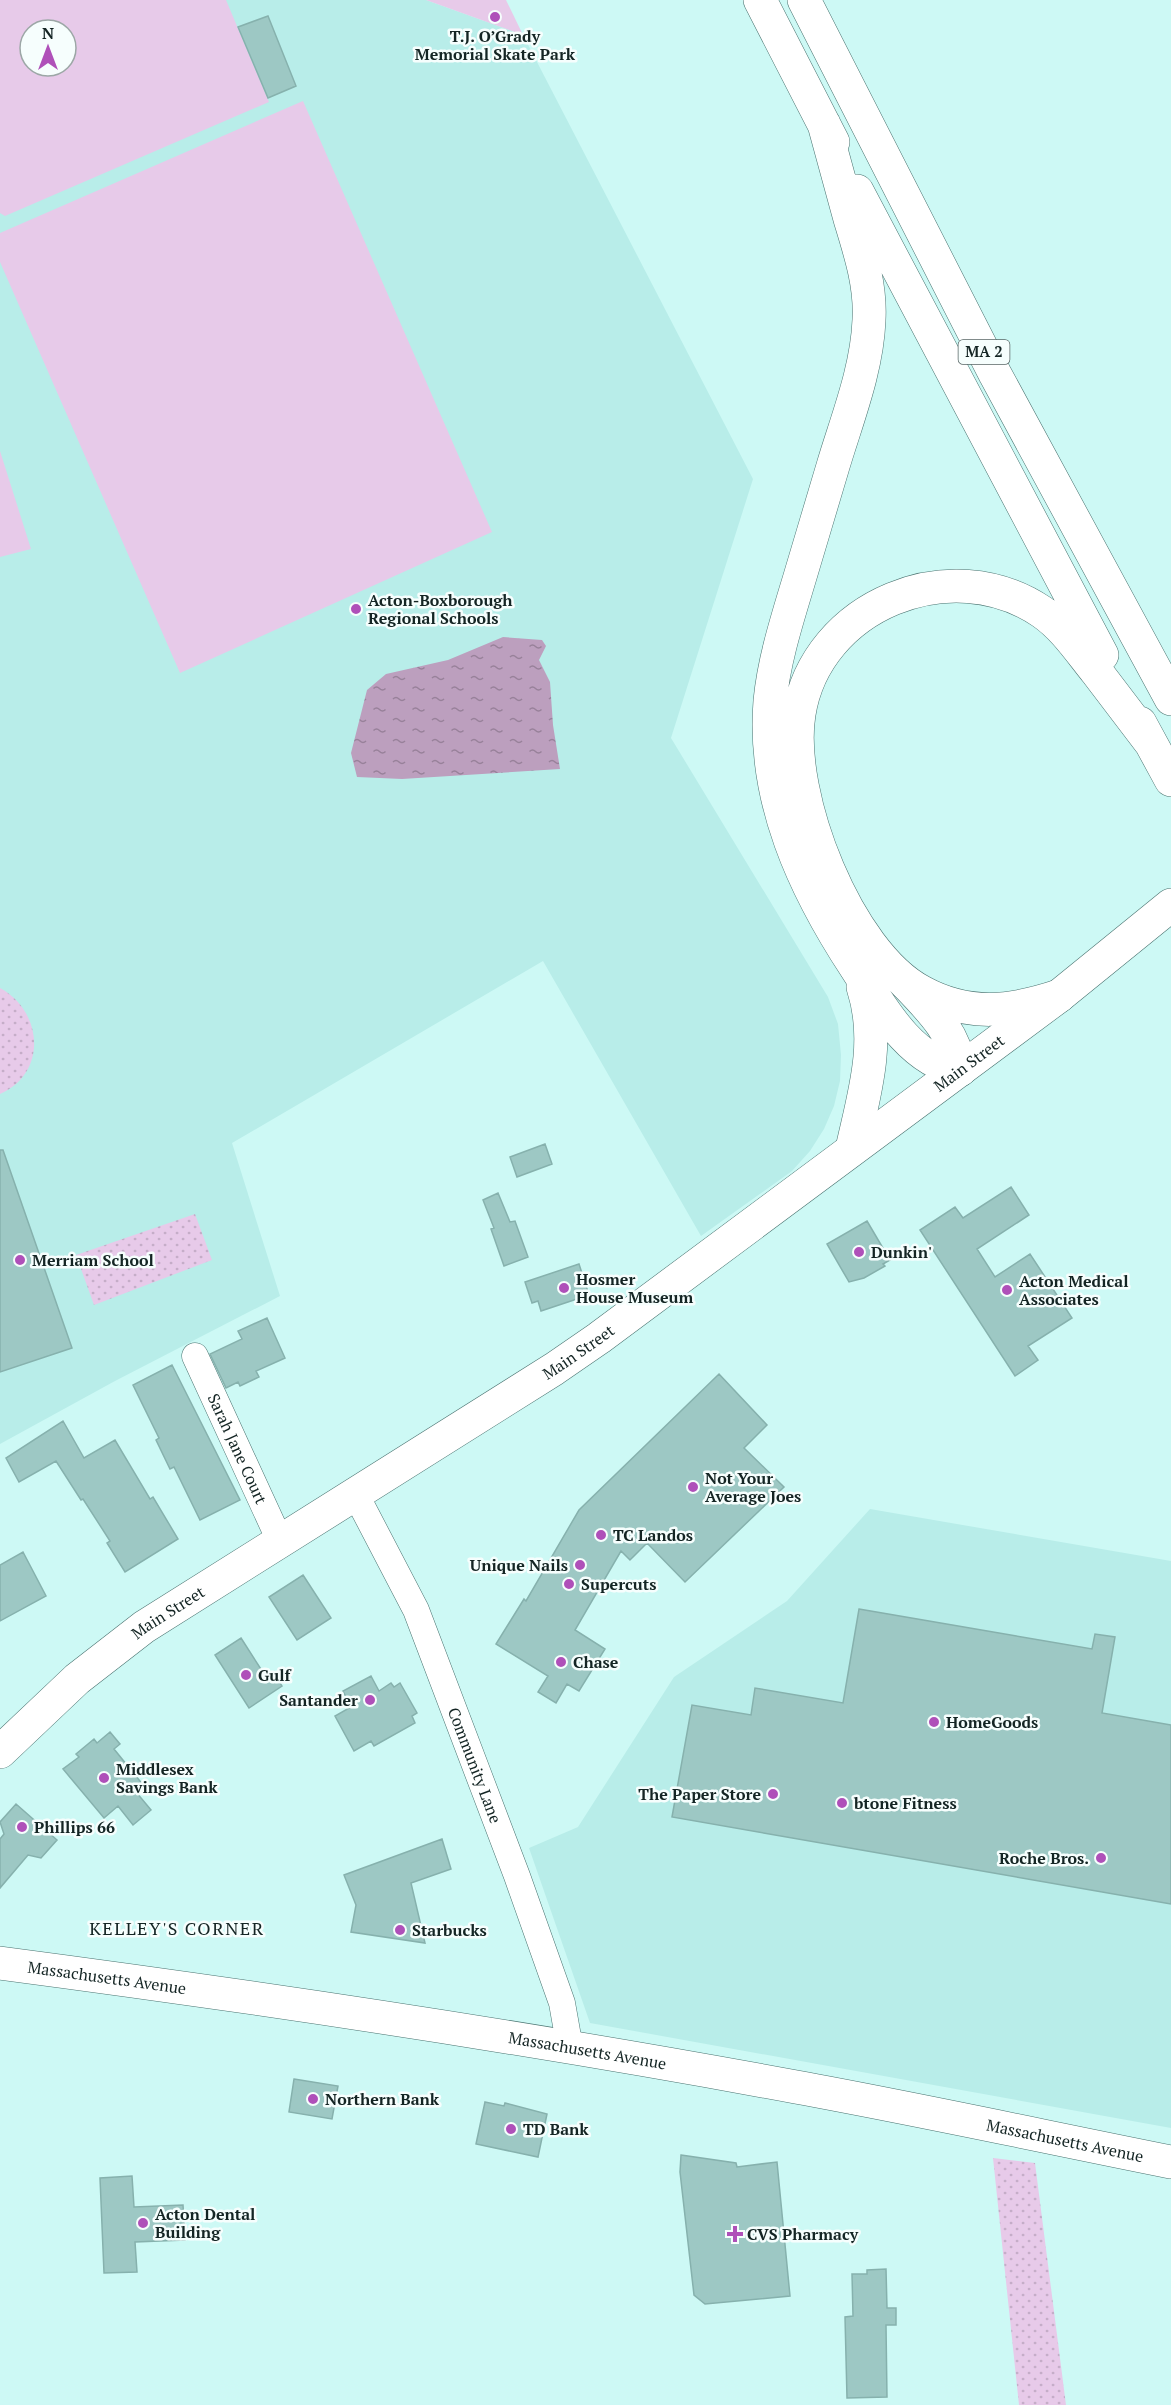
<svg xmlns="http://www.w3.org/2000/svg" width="1171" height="2405" font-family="'PT Serif',serif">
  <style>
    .built { fill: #b8ede9; fill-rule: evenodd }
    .grass { fill: url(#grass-dots) }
    .garden { fill: #e7cae9; fill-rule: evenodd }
    .water { fill: url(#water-ripples) }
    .building { fill: #9dc8c4; stroke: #86b1ad; stroke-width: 1.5 }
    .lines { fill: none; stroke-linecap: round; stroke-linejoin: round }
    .street-casing { stroke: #4a7370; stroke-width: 27 }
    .secondary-casing { stroke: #4a7370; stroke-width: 34 }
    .highway-casing { stroke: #4a7370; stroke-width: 34 }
    .street { stroke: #fff; stroke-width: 26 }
    .secondary { stroke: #fff; stroke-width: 33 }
    .highway { stroke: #fff; stroke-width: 33 }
    .poi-dot { fill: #af50b9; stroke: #f6fefd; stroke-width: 2 }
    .labels { text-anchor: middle; stroke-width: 5; stroke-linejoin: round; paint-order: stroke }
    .shield { fill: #f6fefd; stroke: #586665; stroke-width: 1.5 }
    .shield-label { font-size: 15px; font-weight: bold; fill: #142524 }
    .poi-label { font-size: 16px; font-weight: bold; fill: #142524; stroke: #f6fefd; text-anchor: start }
    .street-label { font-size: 16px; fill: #142524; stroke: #f6fefd }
    .neighbourhood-label { font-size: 18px; letter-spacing: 1.5px; fill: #142524; stroke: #f6fefd }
  </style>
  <defs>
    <pattern id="grass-dots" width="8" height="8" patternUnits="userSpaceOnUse" patternTransform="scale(1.5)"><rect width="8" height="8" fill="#e7cae9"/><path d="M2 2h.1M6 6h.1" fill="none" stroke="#c5adc8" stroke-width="1.8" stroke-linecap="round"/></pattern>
    <pattern id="water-ripples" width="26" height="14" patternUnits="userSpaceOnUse" patternTransform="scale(1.5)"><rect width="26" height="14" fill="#bc9fbe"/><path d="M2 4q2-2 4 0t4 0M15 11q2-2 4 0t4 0" fill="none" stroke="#98819a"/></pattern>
  </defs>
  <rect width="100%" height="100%" fill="#cdf9f5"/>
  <path class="built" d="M0 0H426L523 35 753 479 671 738 828 997 838 1024 841 1055 840 1081 834 1106 824 1129 810 1151 792 1171 701 1236 543 961 232 1143 280 1296 115 1381 0 1444ZM30 30H66V66H30Z
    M870 1509 1171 1561V2128L590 2023 529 1848 578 1827 674 1677 787 1601Z"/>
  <path class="grass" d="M0 988C43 1011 48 1073 0 1094Z
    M195 1214 212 1260 94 1305 76 1255Z
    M993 2158 1035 2163 1066 2405H1019Z"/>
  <path class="garden" d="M0 0H226L269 102 5 216 0 213ZM30 30H66V66H30Z
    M426 0H506L523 35Z
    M303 101 492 532 180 673 0 262V233Z
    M0 451 31 549 0 557Z"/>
  <path class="water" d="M503 637 542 640 546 646 539 660 550 682 553 725 560 769 402 779 357 777 351 753 367 690 386 674 448 660Z"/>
  <path class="building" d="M268 16 296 86 268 98 238 27Z
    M545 1144 552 1164 517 1177 510 1157Z
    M0 1150H3L72 1348 0 1372Z
    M1011 1187 1029 1215 977 1249 995 1277 1030 1254 1072 1318 1028 1346 1038 1360 1015 1376 920 1230 955 1207 963 1218Z
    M498 1193 510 1222 515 1221 528 1257 504 1266 491 1229 494 1228 483 1200Z
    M867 1221 890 1260 883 1264 885 1266 864 1278 849 1282 827 1244Z
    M579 1264 589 1295 541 1311 538 1301 532 1303 525 1282Z
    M267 1318 285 1358 256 1371 259 1377 240 1386 238 1382 226 1388 210 1354 242 1339 238 1331Z
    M172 1365 240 1500 200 1520 174 1467 170 1469 156 1440 159 1438 133 1385Z
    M719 1374 767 1425 744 1448 784 1487 685 1582 647 1543 630 1560 621 1551 575 1630 605 1649 579 1691 567 1684 556 1703 538 1692 548 1676 496 1644 524 1599 526 1601 579 1510Z
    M63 1421 84 1458 115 1440 150 1499 153 1497 178 1539 125 1572 107 1543 110 1541 83 1499 81 1500 56 1461 19 1482 6 1458Z
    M23 1552 46 1596 0 1621V1565Z
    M303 1575 331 1618 297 1640 269 1597Z
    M859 1609 1092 1649 1095 1634 1115 1637 1102 1713 1171 1725V1904L672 1817 692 1705 751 1715 755 1688 843 1703Z
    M241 1638 266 1677 273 1672 282 1686 249 1708 215 1655Z
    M371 1676 379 1691 391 1683 394 1687 400 1683 417 1713 412 1716 415 1723 374 1746 371 1741 354 1751 335 1716 351 1707 343 1691Z
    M110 1732 120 1744 114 1749 144 1786 136 1792 151 1810 133 1825 118 1806 104 1818 63 1769 79 1757 76 1754 94 1739 97 1743Z
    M16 1804 57 1840 41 1858 28 1855 0 1888V1839L4 1834 0 1822Z
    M442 1839 451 1869 411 1883 425 1943 351 1932 356 1905 344 1875Z
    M294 2079 338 2086 332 2119 289 2112Z
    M485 2102 504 2106 505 2103 547 2114 538 2157 476 2144Z
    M681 2155 736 2163 737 2167 777 2162 790 2296 705 2304 694 2295 680 2172Z
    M132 2176 134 2207 183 2205 185 2240 135 2242 137 2272 104 2273 100 2178Z
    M886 2269 887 2308H896V2325H886L887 2397 847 2398 845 2317 853 2316 852 2274H867V2270Z"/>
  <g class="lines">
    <defs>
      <g id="street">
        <path id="s1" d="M195 1356 280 1541"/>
        <path id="s2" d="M355 1493 416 1610 517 1876 562 2003 570 2048"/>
      </g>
      <g id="secondary">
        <path id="s3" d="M0 1752 77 1679 144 1627 554 1369 599 1338 1059 996 1171 905"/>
        <path id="s4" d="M0 1963C266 1998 532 2038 796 2087 922 2110 1046 2137 1171 2162"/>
      </g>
      <path id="highway" d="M760 0 833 142
        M804 0 995 374 1171 699
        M824 124C833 156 841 187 850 219 860 252 871 285 869 320 867 370 847 419 833 466 822 504 810 542 799 580 787 620 774 660 770 701 762 799 804 889 856 968 881 1007 910 1061 960 1070 956 1030 923 1002 897 974
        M857 191 1102 655
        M1140 723 1171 780
        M1059 996C1011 1012 968 1017 922 992 848 953 786 795 799 714 816 605 951 550 1042 612 1064 627 1079 650 1096 671 1114 695 1132 718 1150 742
        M852 1149C864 1095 881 1042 863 987"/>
    </defs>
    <use href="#street" class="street-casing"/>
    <use href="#secondary" class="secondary-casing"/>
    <use href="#highway" class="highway-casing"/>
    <use href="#street" class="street"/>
    <use href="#secondary" class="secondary"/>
    <use href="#highway" class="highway"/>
  </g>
  <g class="poi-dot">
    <circle cx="495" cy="17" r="6"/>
    <circle cx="356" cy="609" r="6"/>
    <circle cx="859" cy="1252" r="6"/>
    <circle cx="20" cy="1260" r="6"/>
    <circle cx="564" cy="1288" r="6"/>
    <circle cx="1007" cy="1290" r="6"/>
    <circle cx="693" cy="1487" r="6"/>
    <circle cx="601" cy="1535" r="6"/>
    <circle cx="580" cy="1565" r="6"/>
    <circle cx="569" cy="1584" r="6"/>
    <circle cx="561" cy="1662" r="6"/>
    <circle cx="246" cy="1675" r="6"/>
    <circle cx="370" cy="1700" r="6"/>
    <circle cx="934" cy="1722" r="6"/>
    <circle cx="104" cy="1778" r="6"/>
    <circle cx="773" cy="1794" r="6"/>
    <circle cx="842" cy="1803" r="6"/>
    <circle cx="22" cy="1827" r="6"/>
    <circle cx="1101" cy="1858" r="6"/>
    <circle cx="400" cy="1930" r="6"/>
    <circle cx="313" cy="2099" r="6"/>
    <circle cx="511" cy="2129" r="6"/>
    <circle cx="143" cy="2223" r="6"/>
    <path d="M732 2225h6v6h6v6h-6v6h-6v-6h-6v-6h6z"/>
  </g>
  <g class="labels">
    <rect class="shield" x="958.5" y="340" width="51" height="24" rx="4.5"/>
    <g class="shield-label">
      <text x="984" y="357">MA 2</text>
    </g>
    <g class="poi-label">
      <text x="495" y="42" text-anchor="middle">T.J. O’Grady<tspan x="495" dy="18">Memorial Skate Park</tspan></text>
      <text x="368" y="606">Acton-Boxborough<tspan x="368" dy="18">Regional Schools</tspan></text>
      <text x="871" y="1258">Dunkin'</text>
      <text x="32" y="1266">Merriam School</text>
      <text x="576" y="1285">Hosmer<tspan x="576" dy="18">House Museum</tspan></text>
      <text x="1019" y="1287">Acton Medical<tspan x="1019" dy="18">Associates</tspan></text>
      <text x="705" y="1484">Not Your<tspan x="705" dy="18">Average Joes</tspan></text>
      <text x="613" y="1541">TC Landos</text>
      <text x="568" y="1571" text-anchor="end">Unique Nails</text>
      <text x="581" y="1590">Supercuts</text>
      <text x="573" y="1668">Chase</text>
      <text x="258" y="1681">Gulf</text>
      <text x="358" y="1706" text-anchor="end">Santander</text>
      <text x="946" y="1728">HomeGoods</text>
      <text x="116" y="1775">Middlesex<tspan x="116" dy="18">Savings Bank</tspan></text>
      <text x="761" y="1800" text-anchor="end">The Paper Store</text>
      <text x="854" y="1809">btone Fitness</text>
      <text x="34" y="1833">Phillips 66</text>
      <text x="1089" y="1864" text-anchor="end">Roche Bros.</text>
      <text x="412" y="1936">Starbucks</text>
      <text x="325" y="2105">Northern Bank</text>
      <text x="523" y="2135">TD Bank</text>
      <text x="155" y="2220">Acton Dental<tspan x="155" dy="18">Building</tspan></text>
      <text x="747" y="2240">CVS Pharmacy</text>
    </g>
    <g class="street-label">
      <text dy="6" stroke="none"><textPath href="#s3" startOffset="1191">Main Street</textPath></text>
      <text dy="6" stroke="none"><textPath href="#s3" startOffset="705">Main Street</textPath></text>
      <text dy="6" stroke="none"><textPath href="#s1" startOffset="102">Sarah Jane Court</textPath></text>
      <text dy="6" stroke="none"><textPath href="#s3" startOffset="219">Main Street</textPath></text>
      <text dy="6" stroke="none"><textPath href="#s2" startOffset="298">Community Lane</textPath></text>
      <text dy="6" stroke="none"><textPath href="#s4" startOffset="108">Massachusetts Avenue</textPath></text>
      <text dy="6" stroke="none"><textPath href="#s4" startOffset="594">Massachusetts Avenue</textPath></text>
      <text dy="6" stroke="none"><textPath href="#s4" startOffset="1080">Massachusetts Avenue</textPath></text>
    </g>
    <g class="neighbourhood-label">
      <text x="177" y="1935">KELLEY'S CORNER</text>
    </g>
  </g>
  <g transform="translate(48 48)"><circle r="28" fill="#f6fefd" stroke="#9ca7a6" stroke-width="1.5"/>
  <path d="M0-4.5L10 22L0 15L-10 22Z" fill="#af50b9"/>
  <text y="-9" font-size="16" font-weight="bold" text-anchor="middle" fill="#142524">N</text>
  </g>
</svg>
